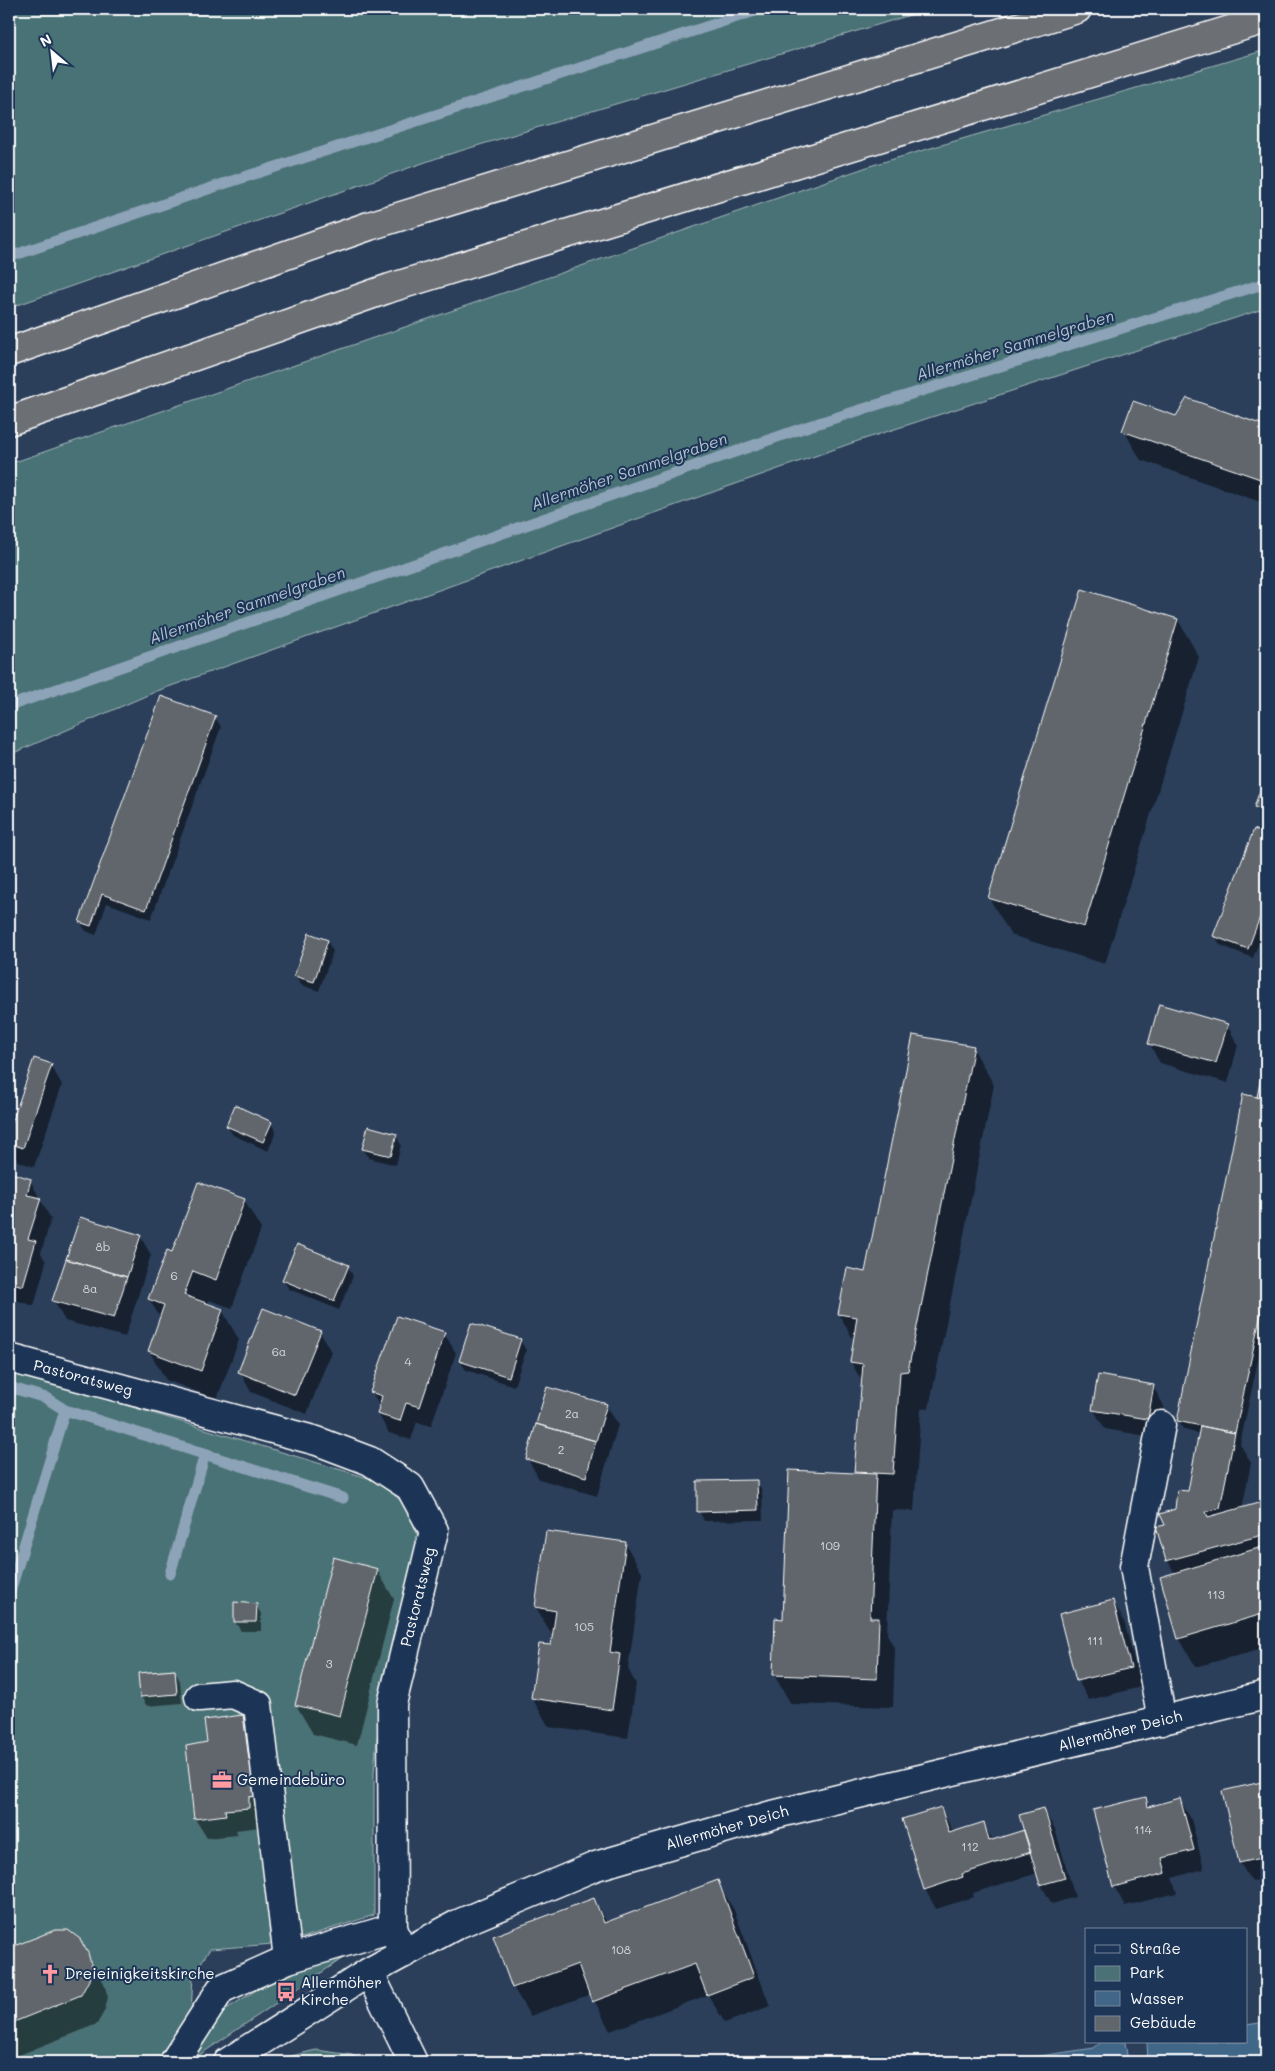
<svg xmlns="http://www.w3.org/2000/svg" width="1275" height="2071" font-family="Mali,sans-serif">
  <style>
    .green { fill: #4a7276; stroke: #a4b8ba; fill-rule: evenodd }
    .water { fill: #416688; stroke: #8da3b8 }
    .shadow { fill: #0007 }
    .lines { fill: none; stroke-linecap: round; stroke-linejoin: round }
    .stream { stroke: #8da3b8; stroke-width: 11 }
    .building { fill: #61666c; stroke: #fff }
    .minor-casing { stroke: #fff; stroke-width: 31 }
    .highway-casing { stroke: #fff; stroke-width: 31 }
    .minor { stroke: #1d3557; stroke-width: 28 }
    .highway { stroke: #6c6f75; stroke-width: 28 }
    .labels { text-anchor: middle; stroke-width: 4; stroke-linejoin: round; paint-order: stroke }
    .number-label { font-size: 12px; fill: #d8d9da }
    .street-label { font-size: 15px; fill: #fff; stroke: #1d3557 }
    .poi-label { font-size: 15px; fill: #fff; stroke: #1d3557; text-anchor: start }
    .water-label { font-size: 16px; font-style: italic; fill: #b3c2cf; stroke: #1d3557 }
  </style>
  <rect width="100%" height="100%" fill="#2b3f5b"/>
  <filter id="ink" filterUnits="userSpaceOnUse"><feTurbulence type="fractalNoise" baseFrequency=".02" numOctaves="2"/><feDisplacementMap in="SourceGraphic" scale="10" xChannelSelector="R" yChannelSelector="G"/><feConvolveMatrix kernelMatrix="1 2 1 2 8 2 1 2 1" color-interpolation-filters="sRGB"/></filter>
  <g filter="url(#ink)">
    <path class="green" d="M9 9H930L440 157 9 308Z
      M1266 50V308L852 443 693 499 157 691 9 755V464L873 165Z
      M9 1370 378 1481 407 1506 418 1537 382 1682 374 1772V1915L286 1943 210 1949 193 1975 191 2014 156 2062H9ZM175 1670 177 1694 140 1697 139 1673Z
      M352 1952 189 2062 198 2044 223 2011 285 1972Z
      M316 2050 352 2055 362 2062H274L279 2059Z"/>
    <path class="water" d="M1266 2022V2062H1132L1148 2060 1147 2042H1246V2025Z
      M1101 2042H1125L1128 2062H1000L1094 2048Z"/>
    <path class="shadow" d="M1187 399 1266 427V504L1141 460 1124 431 1177 418Z
      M1178 620 1199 657 1105 964 1011 935 989 898Z
      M215 717 221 727 151 919 107 903 96 935 86 931 80 922Z
      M1266 777V818L1261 816 1256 807Z
      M1255 831 1266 835V924L1253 958 1220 945 1215 936Z
      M327 941 333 951 319 991 301 985 295 976Z
      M1227 1025 1238 1045 1228 1083 1160 1063 1149 1043Z
      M973 1048 994 1085 929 1408 921 1409 914 1511 892 1510 887 1634 895 1649 893 1707 791 1704 774 1675 784 1620 857 1474 855 1471 862 1382 851 1362 854 1341 839 1314 866 1274Z
      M35 1059 51 1065 62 1085 34 1167 18 1161 9 1146V1135Z
      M1266 1060V1323L1240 1444 1251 1463 1242 1509 1262 1504 1266 1511V1647L1196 1667 1179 1638 1175 1574 1168 1561 1166 1526 1189 1492 1200 1434 1184 1430 1178 1421 1260 1099Z
      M271 1123 276 1132 268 1151 233 1135 227 1126Z
      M396 1135 401 1145 396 1165 369 1158 363 1149Z
      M9 1173 30 1180 51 1219 41 1253 46 1262 34 1306 9 1298Z
      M244 1200 261 1229 232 1308 209 1300 207 1305 222 1310 239 1340 217 1399 166 1380 149 1351 161 1319 149 1299 173 1253Z
      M140 1236 151 1255 125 1337 65 1321 54 1301Z
      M348 1266 353 1276 339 1310 289 1289 283 1280Z
      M320 1332 331 1352 307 1414 251 1392 240 1372Z
      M444 1333 456 1353 431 1426 417 1422 411 1440 389 1433 378 1414 380 1407 372 1392Z
      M520 1340 526 1350 514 1386 466 1370 460 1361Z
      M1153 1386 1164 1406 1159 1438 1105 1429 1093 1409Z
      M606 1405 618 1425 597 1496 539 1479 528 1459Z
      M757 1481 762 1491 763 1520 704 1521 699 1511Z
      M625 1543 642 1573 628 1669 636 1684 628 1738 549 1727 532 1698 552 1647 553 1637 536 1607Z
      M377 1570 394 1599 357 1745 313 1734 296 1705Z
      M1113 1601 1124 1621 1141 1687 1089 1700 1078 1681 1061 1615Z
      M256 1605 261 1614V1631H241L235 1622Z
      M175 1671 180 1681 182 1703 147 1706 141 1697Z
      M242 1716 254 1736 260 1827 236 1830 237 1835 207 1838 195 1819 209 1744Z
      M1266 1782V1879L1252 1882 1240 1863 1224 1792Z
      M1145 1799 1150 1807 1180 1800 1191 1819 1204 1869 1172 1878 1177 1893 1125 1906 1114 1886Z
      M941 1809 954 1833 983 1824 993 1841 1025 1831 1043 1809 1055 1829 1075 1897 1052 1904 1041 1885 1038 1873 973 1893 974 1897 936 1909 925 1889Z
      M717 1881 734 1910 770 2006 725 2023 708 1995 610 2031 591 1994 530 2016 513 1987 594 1899 607 1923Z
      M55 1931 79 1940 104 1983 108 1997 105 2010 97 2024 9 2059V1949Z"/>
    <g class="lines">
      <path class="stream" d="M9 257 214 187 761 9
        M9 706 806 427 1266 283
        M9 1387 46 1398 65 1410 343 1498
        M170 1574 205 1454
        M9 1595 65 1410"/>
    </g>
    <path class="building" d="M1187 398 1266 426V481L1122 431 1133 401 1176 416Z
      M1082 589 1178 619 1084 927 988 898Z
      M161 696 216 716 146 910 102 894 91 926 79 922Z
      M1266 774V811L1254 807Z
      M1254 829 1266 834V901L1248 949 1213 936Z
      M309 933 328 940 314 982 294 976Z
      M1159 1004 1228 1024 1216 1063 1148 1044Z
      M913 1035 974 1046 908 1371 900 1372 893 1474 854 1472 863 1364 850 1362 857 1317 838 1314 847 1268 865 1272Z
      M1266 1053V1099L1257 1097Z
      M34 1058 52 1064 23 1148 9 1143V1131Z
      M1243 1094 1266 1099V1290L1235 1433 1177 1421Z
      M235 1105 272 1122 263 1142 226 1126Z
      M368 1126 397 1134 391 1156 362 1149Z
      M9 1172 31 1179 27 1195 41 1198 28 1239 36 1241 23 1286 9 1282Z
      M198 1182 245 1199 216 1280 193 1271 184 1295 223 1309 201 1371 148 1351 164 1305 148 1299 167 1250 172 1252Z
      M80 1217 141 1235 127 1277 66 1259Z
      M297 1244 349 1265 334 1301 282 1280Z
      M66 1259 127 1277 114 1318 52 1301Z
      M263 1308 321 1331 295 1395 238 1372Z
      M397 1316 445 1332 420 1407 406 1403 400 1421 377 1414 382 1396 370 1392Z
      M471 1323 521 1339 509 1377 459 1361Z
      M1098 1375 1154 1385 1148 1419 1092 1410Z
      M547 1387 607 1404 596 1441 536 1424Z
      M536 1424 596 1441 586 1477 526 1459Z
      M1200 1426 1235 1433 1220 1508 1206 1512 1208 1517 1262 1502 1266 1517V1534L1166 1561 1156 1527 1165 1525 1160 1514 1175 1509 1177 1490 1188 1491Z
      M789 1470 876 1474 870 1618H879L877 1679 773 1675 775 1618 783 1619Z
      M757 1480 758 1510 697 1512V1481Z
      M546 1531 626 1542 610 1652 620 1654 612 1710 531 1698 539 1644 551 1645 556 1611 535 1607Z
      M1262 1547 1266 1561V1613L1178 1639 1160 1577Z
      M333 1557 378 1569 340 1716 295 1705Z
      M1113 1600 1131 1668 1076 1681 1059 1614Z
      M234 1602 257 1604 256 1622H234Z
      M175 1670 177 1694 140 1697 138 1673Z
      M243 1715 249 1760 252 1759 256 1796 249 1797V1808L225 1810 226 1815 194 1819 186 1746 207 1742 204 1720Z
      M1266 1781V1857L1239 1863 1222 1791Z
      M1146 1797 1148 1807 1180 1798 1194 1850 1162 1858 1166 1873 1113 1887 1093 1810Z
      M941 1807 949 1833 984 1822 989 1841 1024 1830 1031 1852 962 1874 963 1877 924 1890 902 1819Z
      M1044 1808 1065 1878 1040 1885 1019 1815Z
      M718 1880 754 1977 707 1995 695 1964 592 2002 578 1964 512 1988 493 1936 594 1898 604 1923Z
      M55 1930H68L80 1939 88 1953 92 1967 89 1980 81 1995 9 2024V1948Z"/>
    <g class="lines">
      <defs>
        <path id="minor" d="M9 1358 317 1441 370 1461 410 1487 434 1531 392 1704 393 1928 403 1954
          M1161 1425 1134 1567 1162 1721
          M199 1697 233 1694 258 1705 288 1959
          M369 1972 413 2062
          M174 2062 221 1989 288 1959 393 1928
          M228 2062 369 1972 458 1924 596 1866 772 1815 1266 1695"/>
        <path id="highway" d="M9 352 369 226 1077 9
          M9 421 390 288 1266 19"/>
      </defs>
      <use href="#minor" class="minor-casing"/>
      <use href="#highway" class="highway-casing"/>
      <use href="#minor" class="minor"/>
      <use href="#highway" class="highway"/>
    </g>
  </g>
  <defs>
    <symbol id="office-bare" viewBox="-9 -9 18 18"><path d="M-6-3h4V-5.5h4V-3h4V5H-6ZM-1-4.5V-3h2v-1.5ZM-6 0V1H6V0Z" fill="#ff9aa2" stroke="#1d3557" stroke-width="2.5" paint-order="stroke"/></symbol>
    <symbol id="church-bare" viewBox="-9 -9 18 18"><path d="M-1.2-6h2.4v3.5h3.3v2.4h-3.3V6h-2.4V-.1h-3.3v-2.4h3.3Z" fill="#ff9aa2" stroke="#1d3557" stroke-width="2.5" paint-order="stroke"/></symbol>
    <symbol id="bus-bare" viewBox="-9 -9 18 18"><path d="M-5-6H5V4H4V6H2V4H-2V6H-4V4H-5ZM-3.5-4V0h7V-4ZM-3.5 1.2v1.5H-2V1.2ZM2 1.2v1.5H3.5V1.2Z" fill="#ff9aa2" stroke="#1d3557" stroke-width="2.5" paint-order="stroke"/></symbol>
  </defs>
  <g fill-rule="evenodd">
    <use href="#office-bare" x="208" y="1766" width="28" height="28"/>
    <use href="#church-bare" x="36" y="1960" width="28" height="28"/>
    <use href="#bus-bare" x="272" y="1978" width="28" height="28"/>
  </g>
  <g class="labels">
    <g class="number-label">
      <text x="103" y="1251">8b</text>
      <text x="174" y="1280">6</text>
      <text x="90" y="1293">8a</text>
      <text x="279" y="1356">6a</text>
      <text x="408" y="1366">4</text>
      <text x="572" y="1418">2a</text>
      <text x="561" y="1454">2</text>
      <text x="830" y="1550">109</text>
      <text x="1216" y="1599">113</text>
      <text x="584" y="1631">105</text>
      <text x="1095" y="1645">111</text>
      <text x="329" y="1668">3</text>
      <text x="1143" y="1834">114</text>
      <text x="970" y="1851">112</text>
      <text x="621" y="1954">108</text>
    </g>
    <g class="street-label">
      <text transform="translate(83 1378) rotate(15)" y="5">Pastoratsweg</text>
      <text transform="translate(418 1597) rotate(-76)" y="5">Pastoratsweg</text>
      <text transform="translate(1120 1731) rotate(-14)" y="5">Allermöher Deich</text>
      <text transform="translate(727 1828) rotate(-16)" y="5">Allermöher Deich</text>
    </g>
    <g class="poi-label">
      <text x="237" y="1785">Gemeindebüro</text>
      <text x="65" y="1979">Dreieinigkeitskirche</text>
      <text x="301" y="1988">Allermöher<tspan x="301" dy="17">Kirche</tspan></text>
    </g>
    <g class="water-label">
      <text transform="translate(1015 345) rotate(-17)" y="6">Allermöher Sammelgraben</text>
      <text transform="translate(629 471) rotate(-19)" y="6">Allermöher Sammelgraben</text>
      <text transform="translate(247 605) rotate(-19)" y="6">Allermöher Sammelgraben</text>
    </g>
  </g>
  <rect width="1275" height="2071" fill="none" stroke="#1d3557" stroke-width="30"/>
  <rect x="15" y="15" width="1245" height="2041" fill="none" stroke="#fff" stroke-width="2" filter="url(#ink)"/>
  <rect x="1085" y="1928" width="162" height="115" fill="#1d3557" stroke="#77869a"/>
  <rect x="1095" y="1945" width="25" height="8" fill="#1d3557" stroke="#77869a"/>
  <text x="1130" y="1954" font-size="15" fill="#ffffff">Straße</text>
  <rect x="1095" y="1966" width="25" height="15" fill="#4a7276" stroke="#77869a"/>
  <text x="1130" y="1978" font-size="15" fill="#ffffff">Park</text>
  <rect x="1095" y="1991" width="25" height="15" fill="#416688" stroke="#77869a"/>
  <text x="1130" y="2004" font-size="15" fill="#ffffff">Wasser</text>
  <rect x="1095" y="2016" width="25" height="15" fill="#61666c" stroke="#77869a"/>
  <text x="1130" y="2028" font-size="15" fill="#ffffff">Gebäude</text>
  <g transform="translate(52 52) rotate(332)" stroke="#1d3557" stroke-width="4" paint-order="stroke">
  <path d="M0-4L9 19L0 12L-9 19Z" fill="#ffffff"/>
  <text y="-8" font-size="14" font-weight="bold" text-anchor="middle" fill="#ffffff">N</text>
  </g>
</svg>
